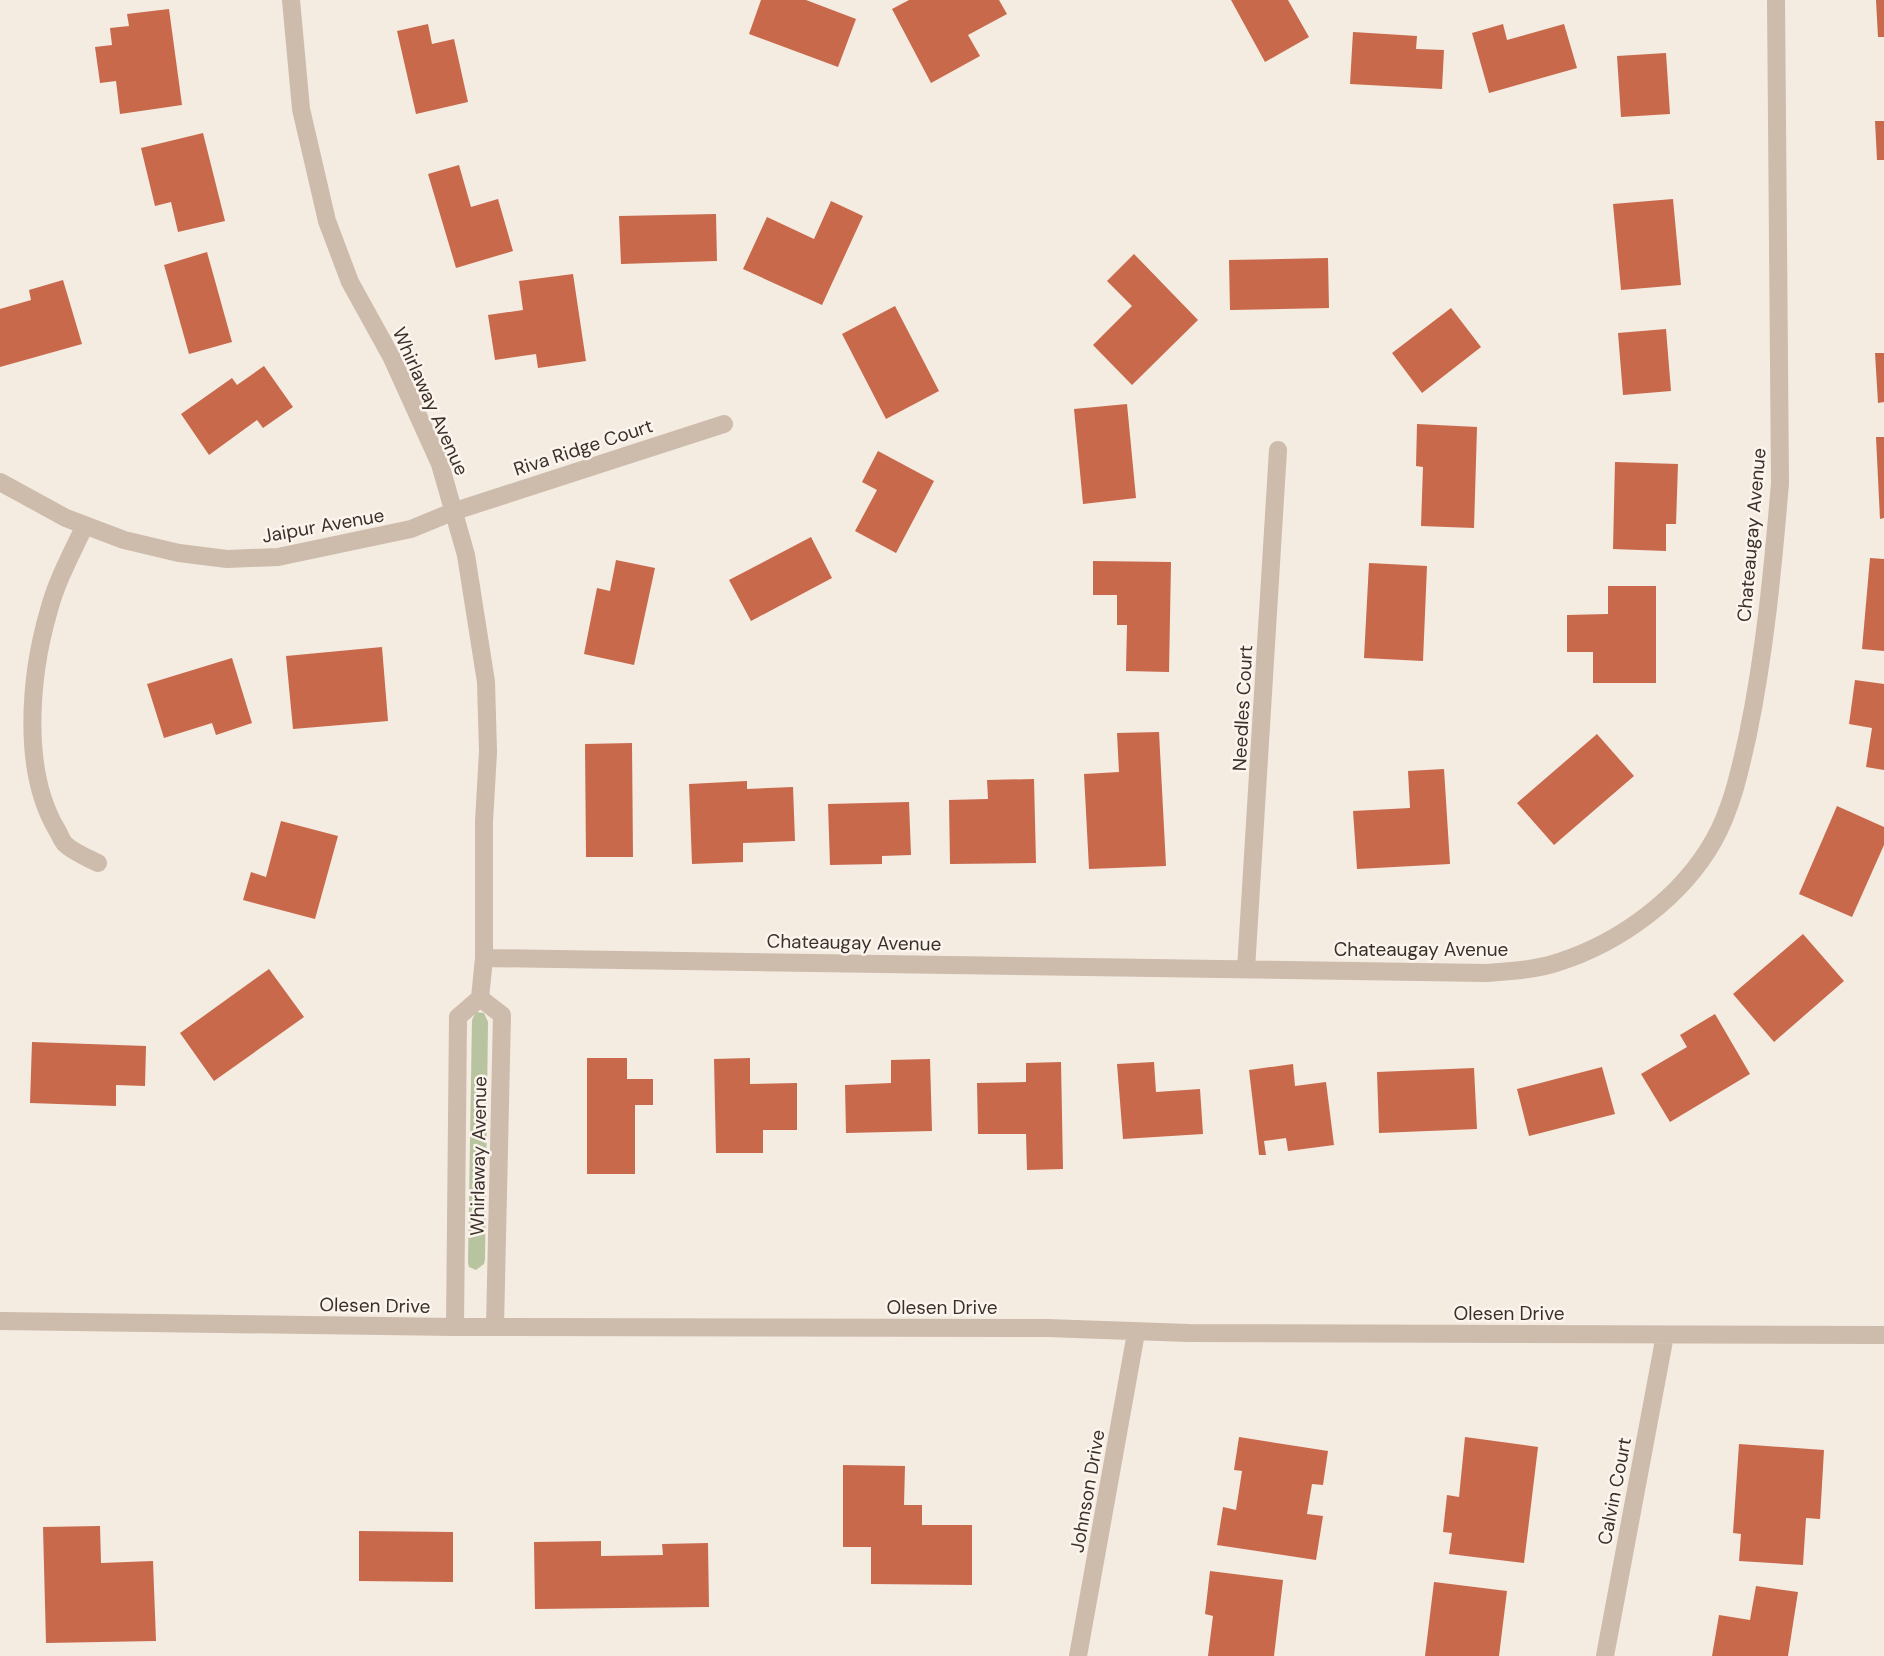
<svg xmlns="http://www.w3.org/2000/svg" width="1884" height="1656" font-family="'DM Sans',sans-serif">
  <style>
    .green { fill: #b8c4a0 }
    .building { fill: #c8694b }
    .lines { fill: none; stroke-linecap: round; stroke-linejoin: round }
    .minor { stroke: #cdbbac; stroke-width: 18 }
    .labels { text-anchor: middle; stroke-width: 5; stroke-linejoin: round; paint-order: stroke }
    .street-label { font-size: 19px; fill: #3b302b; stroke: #fbf5ee }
  </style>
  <rect width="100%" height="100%" fill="#f4ebe1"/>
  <path class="green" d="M476 1012 484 1013 488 1022 485 1259 484 1264 476 1270 469 1267 468 1263 472 1020Z"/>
  <path class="building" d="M761 0H806L856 19 838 67 749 34Z
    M909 0H999L1007 14 968 35 980 56 931 83 892 9Z
    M1231 0H1288L1309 37 1265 62Z
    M1876 0H1884V37H1878Z
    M169 9 182 105 120 114 116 81 100 83 95 47 112 45 110 28 129 26 127 14Z
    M428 24 432 44 454 39 468 102 416 114 397 31Z
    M1503 24 1507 40 1564 24 1577 68 1489 93 1472 33Z
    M1353 32 1417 36 1416 49 1444 50 1442 89 1350 84Z
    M1666 53 1670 114 1621 117 1617 56Z
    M1875 121H1884V160H1877Z
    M203 133 225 221 178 232 171 202 155 206 141 148Z
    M459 165 471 207 498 199 513 251 456 268 428 174Z
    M1673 199 1681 285 1621 290 1613 204Z
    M831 201 863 216 822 305 743 269 767 217 814 239Z
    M716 214 717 261 621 264 619 216Z
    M207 252 232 342 189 354 164 265Z
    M1134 254 1198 320 1132 385 1093 345 1132 306 1107 281Z
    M1328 258 1329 308 1230 310 1229 260Z
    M573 274 586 361 538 368 536 354 495 360 488 315 523 310 519 281Z
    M63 280 82 344 0 367V309L31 300 29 290Z
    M895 306 939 391 886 419 842 334Z
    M1451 308 1481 347 1422 393 1392 353Z
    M1666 329 1671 391 1623 395 1618 333Z
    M1875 353H1884V402L1878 403Z
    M264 366 293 407 263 428 257 420 209 455 181 414 232 378 237 385Z
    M1127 404 1136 498 1083 504 1074 409Z
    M1417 424 1477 427 1474 528 1421 526 1423 467 1416 466Z
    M1876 437H1884V518L1880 519Z
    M878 451 934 481 896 553 855 531 877 490 862 482Z
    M1615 462 1678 464 1676 524H1666V551L1613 549Z
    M811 537 832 578 751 621 729 580Z
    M1870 558 1884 559V651L1862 649Z
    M616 560 655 568 634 665 584 654 597 588 610 591Z
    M1093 561 1171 562 1169 672 1126 671 1127 625H1117V595H1093Z
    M1369 563 1427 566 1423 661 1364 658Z
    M1608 586H1656V683H1593V652H1567V615L1608 614Z
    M382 647 388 721 293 729 286 656Z
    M232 658 252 723 216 735 212 723 164 738 147 684Z
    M1855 680 1884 684V770L1866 767 1872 728 1849 724Z
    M1159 732 1166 866 1089 869 1084 774 1119 772 1117 733Z
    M1597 734 1634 776 1554 845 1517 803Z
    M632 743 633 857H586L585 744Z
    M1444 769 1450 864 1357 869 1353 811 1410 808 1408 771Z
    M1034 779 1036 863 950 864 949 800 988 799 987 780Z
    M747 781V789L793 787 795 841 743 843V862L692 864 689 784Z
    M909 802 911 855 882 856V864L830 865 828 804Z
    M1837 806 1884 827V845L1852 917 1799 894Z
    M281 821 338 836 315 919 243 900 251 872 266 877Z
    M1803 934 1844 981 1774 1042 1733 994Z
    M269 969 304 1017 214 1081 180 1033Z
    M1715 1014 1750 1074 1670 1122 1641 1074 1687 1047 1680 1035Z
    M32 1042 146 1046 145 1086 116 1085V1106L30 1103Z
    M587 1058H627V1079H653V1105H635V1174H587Z
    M750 1058V1084L797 1083V1130H763V1153H716L714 1059Z
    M930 1059 932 1131 846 1133 845 1085 891 1083V1060Z
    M1061 1062 1063 1169 1027 1170 1026 1134H978L977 1083 1026 1082V1063Z
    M1154 1062 1156 1092 1200 1089 1203 1134 1123 1139 1117 1064Z
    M1293 1064 1295 1086 1326 1082 1334 1145 1288 1151 1286 1138 1264 1141 1266 1155H1259L1249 1070Z
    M1602 1067 1615 1114 1529 1136 1517 1089Z
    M1474 1068 1477 1129 1379 1133 1377 1072Z
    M1239 1437 1328 1451 1323 1485 1312 1484 1307 1514 1323 1516 1316 1560 1217 1545 1223 1507 1236 1510 1242 1471 1234 1470Z
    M1465 1437 1538 1447 1524 1563 1449 1554 1452 1533 1443 1532 1447 1495 1459 1497Z
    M1739 1444 1824 1450 1820 1519 1806 1518 1803 1565 1739 1561 1741 1534 1733 1533Z
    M843 1465 905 1466 904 1505H922V1525H972V1585L871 1584V1547H843Z
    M100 1526 101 1563 153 1561 156 1641 46 1643 43 1527Z
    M359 1531 453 1532V1582L359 1581Z
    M601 1541V1556L663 1555 662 1544 708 1543 709 1607 535 1609 534 1542Z
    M1210 1571 1283 1580 1274 1656H1208L1213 1616 1205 1614Z
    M1434 1582 1507 1591 1499 1656H1425Z
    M1756 1586 1798 1592 1788 1656H1712L1719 1615 1750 1620Z"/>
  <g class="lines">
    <path class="minor" d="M291 0 301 109 327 221 350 282 392 358 440 464 466 555 486 682 488 752 484 822V958L480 998 458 1017 455 1327
      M0 482 66 518 124 540 179 553 227 559 278 557 411 529 455 511 724 424
      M85 525C72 553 57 580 49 610 30 675 21 770 57 830 60 835 62 841 65 844 73 852 88 858 98 863
      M484 958 1486 973C1510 971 1536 970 1559 962 1621 942 1682 897 1714 840 1732 808 1740 770 1748 734 1765 652 1773 567 1780 483L1776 0
      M1246 969 1278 450
      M480 998 502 1015 495 1326
      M0 1321 455 1327 1047 1328 1189 1333 1884 1335
      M1078 1656 1136 1333
      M1605 1656 1665 1335"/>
  </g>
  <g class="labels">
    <g class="street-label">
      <text transform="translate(431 401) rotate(66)" y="7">Whirlaway Avenue</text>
      <text transform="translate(583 447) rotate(-18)" y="7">Riva Ridge Court</text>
      <text transform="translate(323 525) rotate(-10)" y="7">Jaipur Avenue</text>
      <text transform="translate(1751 535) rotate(-85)" y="7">Chateaugay Avenue</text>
      <text transform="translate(1242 708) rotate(-87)" y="7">Needles Court</text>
      <text transform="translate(854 942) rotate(1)" y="7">Chateaugay Avenue</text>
      <text x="1421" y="956">Chateaugay Avenue</text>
      <text transform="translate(478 1156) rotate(-89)" y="7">Whirlaway Avenue</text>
      <text transform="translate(375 1305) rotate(1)" y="7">Olesen Drive</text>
      <text x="942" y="1314">Olesen Drive</text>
      <text x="1509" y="1320">Olesen Drive</text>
      <text transform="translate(1087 1491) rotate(-80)" y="7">Johnson Drive</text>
      <text transform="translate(1614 1491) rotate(-79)" y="7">Calvin Court</text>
    </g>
  </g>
</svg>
